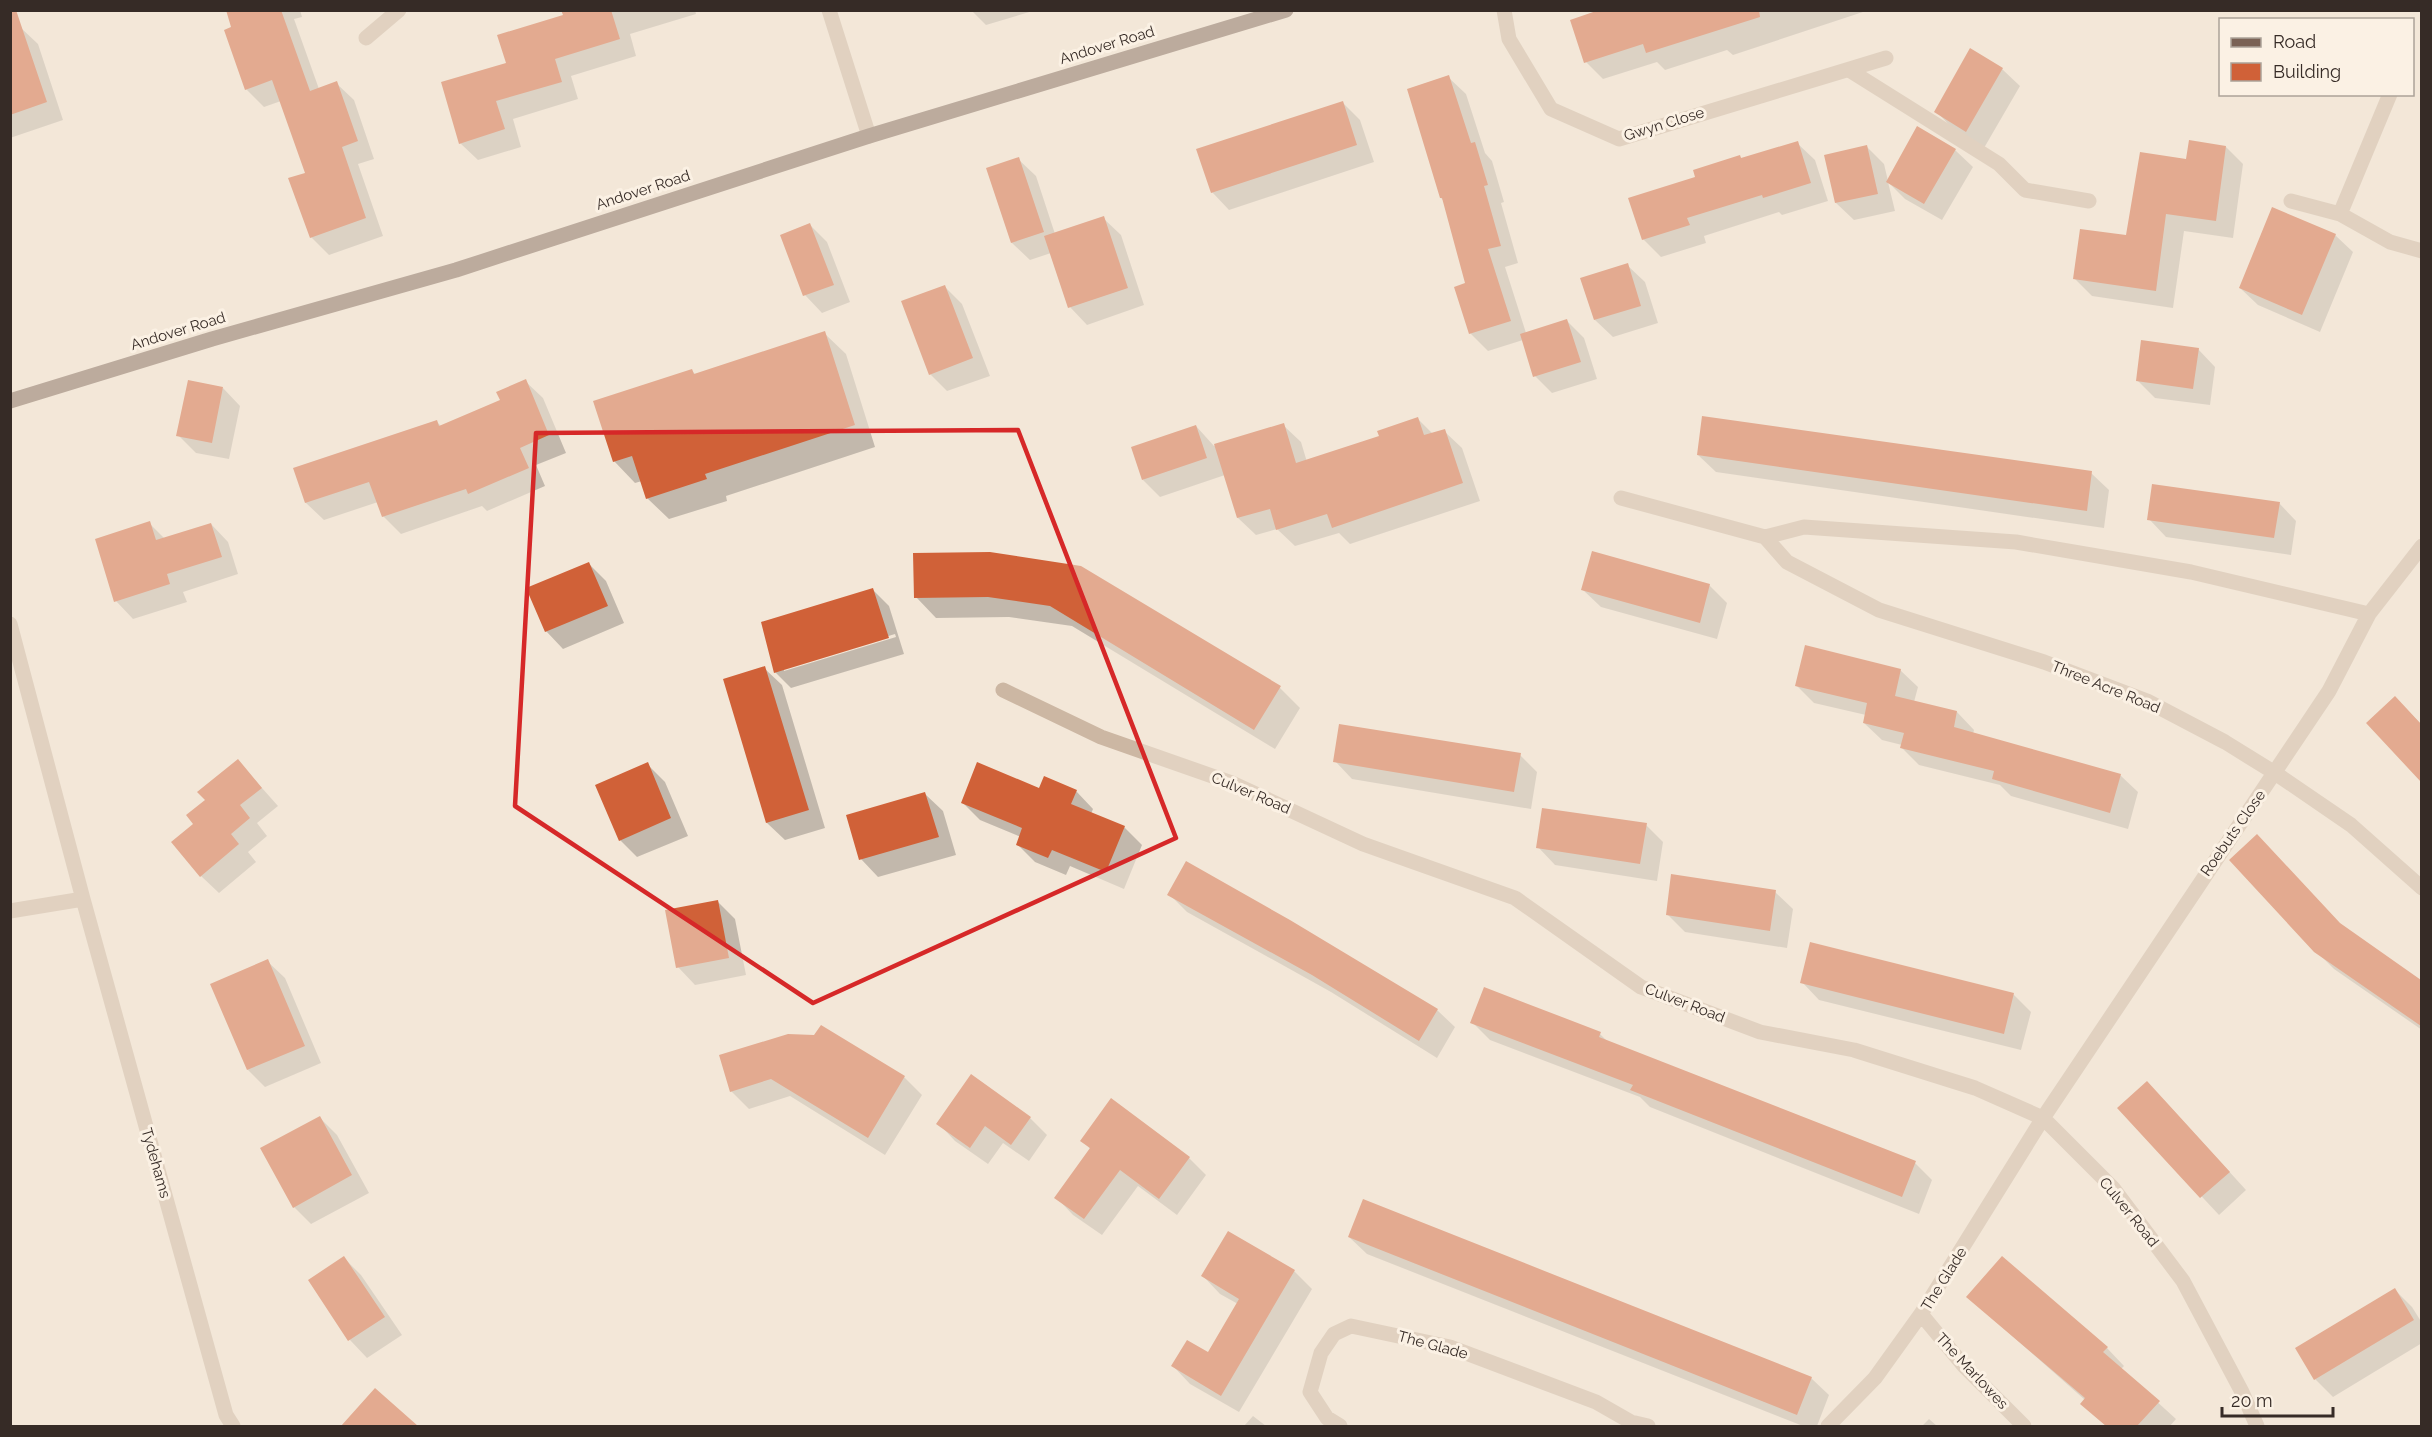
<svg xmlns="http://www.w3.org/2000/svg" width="2432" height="1437" font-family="Raleway,sans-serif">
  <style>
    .shadow { fill: #0003; fill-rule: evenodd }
    .building { fill: #d06138 }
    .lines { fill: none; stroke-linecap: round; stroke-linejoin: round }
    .service { stroke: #ccb7a3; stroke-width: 15 }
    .minor { stroke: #ccb7a3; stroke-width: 15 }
    .primary { stroke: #7a6255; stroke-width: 15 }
    .marked { fill: none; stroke: #d62828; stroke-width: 4.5; stroke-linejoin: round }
    .labels { text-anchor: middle; stroke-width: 6; stroke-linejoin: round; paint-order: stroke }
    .street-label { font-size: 15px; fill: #362b26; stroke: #fbf1e4 }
  </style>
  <rect width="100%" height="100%" fill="#f3e7d8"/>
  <path class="shadow" d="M227 10H300L302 17 294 19 319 89 336 83 354 100 374 159 358 164 383 236 329 255 311 237 307 173 281 101 264 107 246 89 233 28Z
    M563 10H695L696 14 630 34 636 56 571 76 578 99 513 119 521 147 478 160 460 143 508 64 565 16Z
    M971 10H1036L986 25Z
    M1638 10H1869L1733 55 1727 50 1665 70 1657 62 1603 79 1586 62Z
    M20 27 38 44 63 120 10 138V30Z
    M2002 69 2020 86 1984 148 1953 129 1936 111Z
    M1448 77 1466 94 1485 153 1492 161 1504 202 1501 203 1518 263 1505 267 1526 333 1567 321 1584 338 1597 379 1552 393 1535 376 1523 340 1488 351 1470 333 1467 284 1444 201 1441 198Z
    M1343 103 1360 120 1374 162 1229 210 1212 192Z
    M1797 143 1815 160 1828 201 1782 215 1779 212 1704 236 1706 243 1661 257 1643 239 1697 177 1740 157 1743 159Z
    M1866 146 1884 164 1888 181 1955 150 1973 167 1942 220 1905 199 1888 182 1895 211 1854 220 1836 203 1826 156Z
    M2226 147 2243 164 2233 238 2184 231 2173 308 2092 296 2075 279 2128 237 2187 161Z
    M1018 159 1036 176 1055 234 1103 218 1121 235 1144 305 1087 325 1070 307 1051 253 1030 260 1012 243Z
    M810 225 827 242 850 302 822 313 805 295Z
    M2335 235 2353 252 2320 332 2258 305 2240 288Z
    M1627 265 1645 282 1658 323 1613 337 1595 320Z
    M945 287 962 304 990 376 947 391 930 374Z
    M824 333 846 354 875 447 726 496 727 501 669 519 647 498 642 481 635 483 614 461 692 371 696 375Z
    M2198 349 2215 367 2210 405 2155 398 2137 380Z
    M525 381 543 398 566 453 536 465 545 486 487 511 482 506 401 534 383 516 378 502 324 520 306 503 295 469 436 421 442 427 502 401Z
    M223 388 240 406 229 459 196 453 178 435Z
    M1418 419 1433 434 1444 431 1462 448 1480 501 1350 544 1339 533 1295 546 1277 529 1256 535 1238 518 1225 475 1160 497 1143 480 1196 426 1214 446 1283 425 1301 442 1307 462 1381 437Z
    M1698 455 2091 473 2109 490 2104 528 1716 472Z
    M2279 503 2296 521 2291 555 2166 537 2149 519Z
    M149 523 165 539 211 524 228 542 238 574 183 592 187 602 133 619 116 601Z
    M915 555 1280 688 1300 708 1275 749 1072 626 1009 617 936 618 916 597Z
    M589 564 606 581 624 623 563 649 546 631Z
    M1709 585 1727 603 1717 639 1601 607 1583 590Z
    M873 590 889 606 904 654 791 688 775 672ZM895 634 896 637 784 671V668Z
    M764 668 782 685 825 828 785 840 767 823Z
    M1900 670 1918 687 1914 702 1957 712 1974 730 1973 734 2120 775 2138 792 2128 829 2011 796 2000 785 1919 765 1902 748V745L1882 740 1864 723 1866 715 1814 703 1796 685Z
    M2395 698 2422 725V780L2368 723Z
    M1520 755 1537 772 1531 809 1352 779 1335 761Z
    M238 761 278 806 257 823 267 836 248 852 256 862 219 893 201 876 195 824 207 800Z
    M647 764 665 782 688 836 637 857 620 840Z
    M1040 790 1076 791 1093 809 1091 814 1124 827 1142 845 1124 889 1070 866 1066 875 1035 862 1017 844 1021 837 980 820 962 802Z
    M925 794 943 811 956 855 878 877 861 859Z
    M1646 825 1663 842 1657 881 1555 865 1538 847Z
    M1775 892 1793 909 1787 948 1685 932 1667 914Z
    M1169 894 1290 921 1437 1010 1455 1027 1437 1058 1331 992 1187 912Z
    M717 901 735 919 746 975 695 985 678 967Z
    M2343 927 2422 982V1030L2334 969 2316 951Z
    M267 961 285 978 321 1063 265 1087 248 1070Z
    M1802 982 2013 994 2031 1012 2021 1050 1819 1000Z
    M1484 989 1600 1034 1609 1043 1915 1163 1932 1180 1919 1214 1650 1107 1640 1097 1490 1040 1472 1022Z
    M821 1027 904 1077 922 1095 885 1155 790 1096 749 1109 731 1091 815 1037Z
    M2164 1100 2246 1190 2219 1215 2119 1108Z
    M320 1118 337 1135 369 1193 311 1224 294 1207Z
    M1030 1118 1047 1135 1029 1161 1003 1143 988 1164 955 1141 938 1123Z
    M1082 1140 1189 1158 1206 1175 1177 1215 1138 1186 1102 1235 1073 1215 1056 1197 1091 1150Z
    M1229 1233 1294 1271 1312 1289 1239 1412 1190 1384 1173 1366 1209 1354 1238 1304 1220 1294 1203 1276Z
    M1349 1237 1811 1378 1829 1395 1817 1426H1803L1367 1254Z
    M344 1258 361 1275 402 1335 367 1358 350 1340 310 1280Z
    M2395 1290 2412 1307 2422 1323V1343L2333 1397 2315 1379Z
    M1968 1297 2107 1348 2124 1366 2121 1369 2176 1419 2170 1426H2106L2082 1404 2085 1400Z
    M375 1390 416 1426H355L348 1420Z
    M1253 1416 1266 1426H1244Z
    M1929 1419 1937 1426H1922Z"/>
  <path class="building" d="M16 10 47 102 10 115V11Z
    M226 10H281L310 91 337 81 358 141 342 147 366 218 310 238 288 178 305 173 272 80 245 90 224 30 231 27Z
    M561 10H611L620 39 555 59 562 82 496 101 505 129 459 144 441 82 506 63 497 35 563 15Z
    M1599 10H1759L1760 17 1646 53 1643 44 1584 63 1570 20Z
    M1970 48 2003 68 1966 132 1934 112Z
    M1449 75 1471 143 1475 142 1488 185 1484 186 1501 246 1488 249 1511 321 1469 334 1454 287 1465 283 1442 198H1440L1407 89Z
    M1343 101 1357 145 1211 193 1196 149Z
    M1917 126 1956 149 1924 204 1886 182Z
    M2189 140 2226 146 2216 221 2166 214 2156 291 2073 279 2080 229 2126 235 2140 152 2186 159Z
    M1798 141 1811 183 1763 198 1762 195 1687 218 1690 225 1642 240 1628 198 1695 177 1693 170 1740 155 1741 158Z
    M1867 145 1878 194 1835 203 1824 155Z
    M1019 157 1044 232 1011 243 986 168Z
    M2272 207 2336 234 2302 315 2239 288Z
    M1104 216 1128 288 1068 308 1044 236Z
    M810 223 834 285 803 296 780 235Z
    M1628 263 1641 306 1594 320 1580 278Z
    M945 285 973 358 929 375 901 301Z
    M1567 319 1581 362 1533 377 1520 334Z
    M825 331 855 425 705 474 707 479 646 499 632 456 613 462 593 401 692 369 694 374Z
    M2141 340 2199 348 2193 389 2136 381Z
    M526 379 549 435 520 448 529 468 468 494 466 489 382 517 369 482 305 503 293 468 437 420 439 426 500 400 496 392Z
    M188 380 223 387 212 443 176 436Z
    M1702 416 2092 471 2087 511 1697 455Z
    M1418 417 1424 435 1445 429 1463 483 1332 528 1327 514 1276 530 1270 509 1237 518 1214 444 1284 423 1296 463 1379 436 1377 431Z
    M1196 425 1207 458 1142 480 1131 447Z
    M2152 484 2280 502 2274 538 2147 520Z
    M150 521 156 540 211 523 222 557 167 574 170 584 114 602 95 539Z
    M1592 551 1710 584 1700 623 1581 590Z
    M990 552 1081 566 1281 686 1254 730 1050 606 988 597 914 598 913 553Z
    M589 562 608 606 545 632 526 588Z
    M873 588 889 638 774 673 761 622Z
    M1805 645 1901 669 1895 696 1957 711 1954 727 2121 774 2110 813 1992 779 1994 771 1900 748 1904 733 1863 723 1867 703 1795 686Z
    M765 666 809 810 766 823 723 679Z
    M2395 696 2421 724V782L2366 723Z
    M1339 724 1521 753 1514 792 1333 762Z
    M238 759 262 788 240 805 250 818 231 834 239 844 200 877 171 842 193 824 186 815 205 800 197 792Z
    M648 762 671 818 619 841 595 785Z
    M977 762 1039 788 1044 776 1077 790 1071 804 1125 826 1106 872 1052 850 1048 858 1016 845 1022 828 961 803Z
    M925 792 939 837 859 860 846 815Z
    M1542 808 1647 823 1640 864 1536 848Z
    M2257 834 2340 923 2421 980V1026L2314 952 2229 860Z
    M1186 861 1290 920 1438 1009 1419 1041 1312 975 1167 895Z
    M1671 874 1776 890 1770 931 1666 915Z
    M718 900 729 958 676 968 665 910Z
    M1810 942 2014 993 2004 1034 1800 983Z
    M268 959 305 1046 247 1070 210 984Z
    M1484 987 1601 1032 1599 1037 1916 1161 1902 1197 1630 1090 1633 1085 1470 1023Z
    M821 1025 905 1076 868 1138 771 1079 730 1092 719 1055 788 1034 814 1035Z
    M971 1074 1031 1117 1011 1145 985 1126 970 1148 936 1124Z
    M2147 1081 2230 1172 2200 1198 2117 1108Z
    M1111 1098 1190 1157 1159 1199 1120 1170 1084 1219 1054 1198 1090 1148 1080 1141Z
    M320 1116 352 1175 293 1208 260 1148Z
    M1363 1199 1812 1377 1797 1415 1348 1237Z
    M1228 1231 1295 1270 1221 1396 1171 1366 1187 1340 1208 1352 1239 1299 1201 1276Z
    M344 1256 385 1317 348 1341 308 1280Z
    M2002 1256 2108 1347 2103 1352 2160 1401 2137 1426H2106L2080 1404 2085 1398 1966 1297Z
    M2395 1288 2414 1320 2314 1380 2295 1348Z
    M375 1388 418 1426H341Z"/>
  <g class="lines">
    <path class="service" d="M1849 70 1999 164 2025 190 2089 201"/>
    <path class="minor" d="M829 10 869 136
      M1504 10 1509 39 1551 109 1619 139 1886 58
      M366 38 399 10
      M2291 201 2340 214 2390 94
      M2340 214 2390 242 2422 251
      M1621 498 1765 537 1787 562 1879 610 2044 662 2147 701 2225 742 2275 773 2351 825 2422 888
      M1765 537 1804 527 2016 542 2191 572 2369 614
      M10 624 83 899 226 1415 233 1426
      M1003 690 1101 737 1232 783 1363 844 1515 898 1641 987 1760 1032 1854 1050 1975 1088 2043 1118 2113 1188 2183 1281 2242 1392 2257 1426
      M10 911 83 899
      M1921 1314 1964 1366 2024 1426
      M1340 1426 1327 1418 1310 1392 1321 1353 1334 1334 1351 1326 1450 1347 1596 1402 1631 1422 1648 1426
      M1828 1426 1875 1378 1921 1314 2043 1118 2329 691 2369 614 2422 546"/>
    <path class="primary" d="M10 401 212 339 456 270 869 136 1286 10"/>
  </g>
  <path d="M0 0H2432V1437H0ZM1018 430 1176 838 813 1003 515 806 536 433Z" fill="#f3e7d8" fill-opacity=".55" fill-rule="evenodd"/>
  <path class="marked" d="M1018 430 1176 838 813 1003 515 806 536 433Z"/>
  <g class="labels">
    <g class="street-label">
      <text transform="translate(1107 45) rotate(-17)" y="5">Andover Road</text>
      <text transform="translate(1664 124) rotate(-17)" y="5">Gwyn Close</text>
      <text transform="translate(643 190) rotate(-18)" y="5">Andover Road</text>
      <text transform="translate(178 331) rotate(-17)" y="5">Andover Road</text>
      <text transform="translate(2106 687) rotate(22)" y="5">Three Acre Road</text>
      <text transform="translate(1251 793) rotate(23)" y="5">Culver Road</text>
      <text transform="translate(2233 833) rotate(-55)" y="5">Roebuts Close</text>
      <text transform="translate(1685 1003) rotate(21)" y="5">Culver Road</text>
      <text transform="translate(156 1163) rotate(74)" y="5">Tydehams</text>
      <text transform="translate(2129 1212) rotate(51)" y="5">Culver Road</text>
      <text transform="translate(1944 1279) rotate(-58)" y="5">The Glade</text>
      <text transform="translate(1433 1345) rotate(15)" y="5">The Glade</text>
      <text transform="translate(1972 1371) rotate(47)" y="5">The Marlowes</text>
    </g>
  </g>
  <rect width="2432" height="1437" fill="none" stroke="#362b26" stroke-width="24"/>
  <rect x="2219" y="18" width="195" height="78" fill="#fbf1e4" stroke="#aca298" stroke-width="1.5"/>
  <rect x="2231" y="38" width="30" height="9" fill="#7a6255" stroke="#aca298" stroke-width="1.5"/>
  <text x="2273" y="48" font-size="18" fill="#362b26">Road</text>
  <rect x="2231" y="63" width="30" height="18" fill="#d06138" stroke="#aca298" stroke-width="1.5"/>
  <text x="2273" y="78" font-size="18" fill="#362b26">Building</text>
  <path d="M2222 1407v9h111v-9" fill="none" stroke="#362b26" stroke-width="3"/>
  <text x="2231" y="1407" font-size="18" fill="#362b26" stroke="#fbf1e4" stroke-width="4.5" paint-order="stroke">20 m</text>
</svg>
